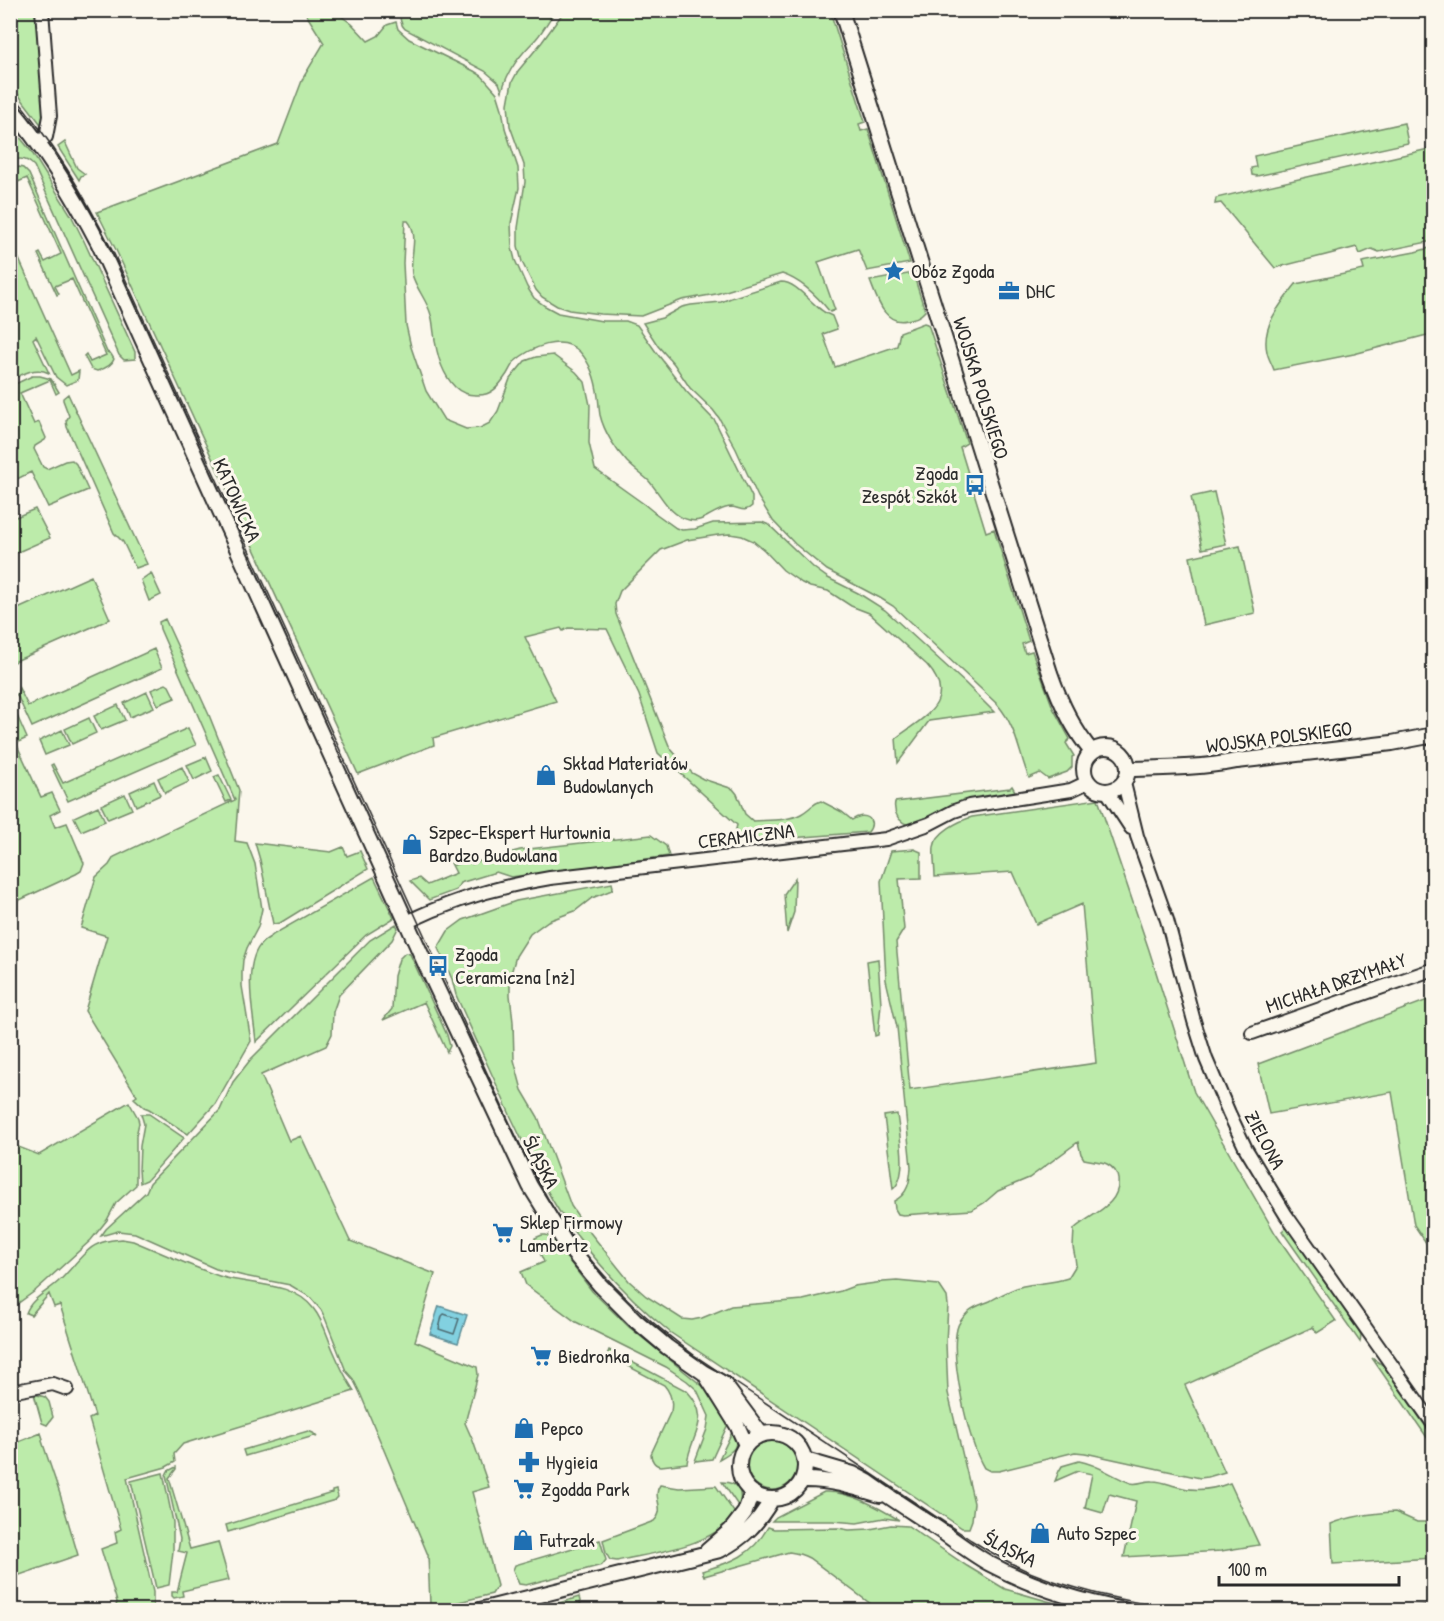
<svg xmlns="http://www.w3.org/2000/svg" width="1444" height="1621" font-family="'Patrick Hand',sans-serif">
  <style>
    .green { fill: #bcebaa; stroke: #748b6a; stroke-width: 1.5 }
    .water { fill: #82d1e0; stroke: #5f8f98; stroke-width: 1.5 }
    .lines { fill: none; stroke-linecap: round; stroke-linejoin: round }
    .shore { stroke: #4e6d73; stroke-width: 1.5 }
    .minor-casing { stroke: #2b2b2b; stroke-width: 16 }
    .tertiary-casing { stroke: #2b2b2b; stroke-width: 18 }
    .minor { stroke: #fbf7ec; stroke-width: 12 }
    .tertiary { stroke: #fbf7ec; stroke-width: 14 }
    .tram { stroke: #2b2b2b; stroke-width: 1.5 }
    .labels { text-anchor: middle; stroke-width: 6; stroke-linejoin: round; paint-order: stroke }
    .poi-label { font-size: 20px; fill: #2b2b2b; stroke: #fbf7ec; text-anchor: start }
    .street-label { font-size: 20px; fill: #2b2b2b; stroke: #fbf7ec }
  </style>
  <rect width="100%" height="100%" fill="#fbf7ec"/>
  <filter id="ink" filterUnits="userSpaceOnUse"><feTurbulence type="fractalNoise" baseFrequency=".0167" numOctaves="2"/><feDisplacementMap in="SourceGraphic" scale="12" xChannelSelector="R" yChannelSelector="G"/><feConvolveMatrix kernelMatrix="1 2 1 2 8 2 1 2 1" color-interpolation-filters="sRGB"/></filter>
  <g filter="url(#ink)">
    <path class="green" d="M565 10 830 11 865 122 859 124 861 131 868 129 910 263 867 271 858 249 818 262 835 310 830 312C818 297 801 280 782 274L716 294 682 300 641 316 600 314 569 310 557 306 542 297 536 290 522 262 518 246V228L525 182 524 165 510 126 508 104 512 82 518 71 542 42Z
      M11 11H38L45 111 43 127 11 85Z
      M304 11H334L352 24 368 41 378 36 387 25 396 22 398 29 409 39 474 71 482 76 497 93 502 109 505 128 518 168 519 188 511 223 512 248 515 260 527 287 534 298 545 306 558 313 602 321H626L637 325 656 352 686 391 715 421 752 497V506C745 513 740 508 732 507 727 507 722 509 718 511 708 515 701 523 689 520 669 516 661 494 648 480 641 474 634 469 627 462 616 450 604 432 600 415 599 410 599 403 598 397 596 381 591 364 580 352 562 333 530 348 514 362 511 366 510 369 507 374 499 386 492 396 476 395 468 395 461 393 455 387 442 374 436 351 434 333 433 327 433 321 431 315 427 300 416 289 412 274 409 257 420 235 408 221H405L403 263 406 325 411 347 426 391 444 420 466 429 480 428 490 423 498 411 510 379 525 361 536 357 553 355 576 372 585 382 590 405 589 443 595 469 644 504 655 513 676 528 682 530 695 529 713 523 762 522 769 525 814 568 828 578 858 593 885 610 965 683 994 712 929 721 898 763 896 738C924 717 959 701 927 665L869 613 851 606 828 591 810 587 802 583 783 570 764 550 753 541 742 536 730 534 718 535 687 540 661 550 620 591 615 604 616 614 670 748 692 773 703 779 733 789 737 794 745 814 753 821C768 820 788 821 801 814 809 810 813 803 821 801L842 812 852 820C864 811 878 819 868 832L739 842 735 833 737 825 658 753 639 695 607 629 568 628 563 631 561 628 525 637 556 701 433 738 434 745 358 774 116 250 97 212 278 144 303 78 324 43Z
      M400 11V10L555 11C549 20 543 31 536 39 521 54 508 69 502 91L499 83 485 71 405 29C400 24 400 18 400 11Z
      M1404 123 1408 143 1257 176 1252 175 1251 168 1256 167 1254 156Z
      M10 125 31 151 71 215 84 241 135 352V359L124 360 119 355 34 166C27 158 20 157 11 161Z
      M65 142 77 168 85 174 81 176 79 180 58 147Z
      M1433 148V241L1379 252 1372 249 1360 254 1357 247 1275 268 1221 203 1215 204 1216 198Z
      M19 167 23 168 29 174 107 352 111 354 114 359C112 366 104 369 97 371L91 369 84 356 86 354 90 362 106 355 72 279 55 286 59 294 57 295 38 254 40 253 45 262 61 254 27 178 11 185V171Z
      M10 239 71 375 79 371 78 380 66 385 56 377 36 336 33 339 49 373C36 366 22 374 11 380Z
      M1433 247V334L1423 336 1354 354 1274 370C1272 364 1268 358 1267 352 1261 326 1281 303 1296 284L1364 270 1362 262 1415 252Z
      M913 273 925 311C920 317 915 318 907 320 884 326 877 298 870 281Z
      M781 282C800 282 813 310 832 316L837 329 823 334 835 367 897 346 900 332 924 323 927 324 929 327 967 443 960 447 986 532 994 529 1029 641 1022 644 1025 653 1032 651 1053 708 1070 739 1066 743 1074 756 1072 757V767L1067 772 1048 779 1040 773 1029 778C1018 751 1017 727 997 704L893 606 880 598 827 570 795 544 773 521 758 497 736 449 719 418 713 410 690 388 674 364 658 346 643 323 662 318 682 307 691 305 721 302 731 298Z
      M32 376H40L51 379 59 392 56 394 50 380 20 393 34 424 39 422 46 438 45 440 35 446 34 449 43 467 47 469 65 461 72 460 76 464 88 490 48 507 31 472 11 482V386Z
      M68 394 147 564 136 568 134 565 123 542 114 533 67 427 66 421 69 416 63 400V398Z
      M1214 492 1226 544 1202 549 1191 497Z
      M11 506 16 517 35 509 50 538 11 555Z
      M1240 546 1255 613 1204 625 1190 557Z
      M151 573 161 595 149 601 141 580Z
      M91 576 110 619 11 663V670V612Z
      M165 619 209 715 239 790 235 841 247 843 255 864 262 909 258 927 247 948 243 960 242 972V986L251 1041 215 1104 188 1134 149 1109 144 1107 134 1098 137 1096 85 1011 107 936 81 928 96 877 109 865 114 857 235 800 160 629 159 622Z
      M154 649 162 668 32 727 17 695 19 688 28 706Z
      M166 684 169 686 175 698 158 705 151 690Z
      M147 692 154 707 130 717 124 703Z
      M11 702 27 738 16 743 41 797 52 793 60 810 50 815 55 827 67 823 84 863 81 871 76 874 11 904Z
      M118 705 125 720 101 730 94 716Z
      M89 718 96 733 72 744 65 729Z
      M188 728 196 745 68 801 51 765 53 764 63 783Z
      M62 730 69 745 45 755 39 741Z
      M206 757 212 771 194 780 187 765Z
      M182 767 189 782 165 793 158 778Z
      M219 775 231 800 226 802 214 777Z
      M154 781 160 795 136 806 130 792Z
      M1012 786 1015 791 1012 793 959 802 910 825C899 823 893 813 895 802L1010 788Z
      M125 794 132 809 108 819 101 805Z
      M1098 799 1149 950 1194 1092 1275 1233 1336 1321 1317 1333 1313 1327 1185 1385 1225 1472 1208 1477 1200 1478 1085 1453 1075 1452 999 1471H990L984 1468C968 1441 950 1359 957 1329 958 1322 964 1316 969 1311 975 1306 983 1304 990 1301 1001 1295 1011 1289 1023 1286 1038 1283 1053 1283 1068 1278L1076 1265 1075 1257 1073 1247 1074 1229C1090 1214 1121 1206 1118 1179 1117 1172 1113 1167 1107 1164 1100 1161 1091 1161 1084 1159L1081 1154 1078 1142 1029 1178 998 1191 984 1203 972 1210 903 1215 898 1214 895 1209 894 1201C908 1194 910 1182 911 1167L897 1027 886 980 881 881 891 851 914 849 921 852V878L899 879 904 929 896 942 910 1090 1096 1063 1082 904 1036 924 1013 872 935 877C935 867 933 856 934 847 936 832 959 821 972 817Z
      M98 806 105 821 81 831 74 817Z
      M651 835 666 846 669 856 511 877 496 872 460 883 456 890 429 900 410 881 419 878 427 885 456 873 451 863 453 862 454 865 469 860 472 864 479 861 520 850Z
      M255 843 331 852 343 847 347 856 360 851 368 869 280 923 273 924 260 860Z
      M374 877 394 918 366 935 256 1042C254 1016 241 962 263 942 266 939 271 937 274 934Z
      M795 878 794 912 787 933 784 894Z
      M612 883 613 887 612 890 592 898 575 911 548 921 530 934 516 956 510 977V995L513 1022 514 1060 522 1090 538 1117 571 1206 584 1225 629 1281 646 1296 682 1319 692 1320 702 1318 731 1306 803 1300 841 1291 854 1286 883 1282 897 1281 939 1285 947 1297 948 1305 946 1343 948 1393 974 1503 972 1520 969 1528H962L671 1333C628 1298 590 1256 559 1211 540 1181 526 1148 511 1117 493 1076 474 1036 456 995L452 979 438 948 448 931 463 920 516 901Z
      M396 924 398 928 392 940 339 995 333 1012 332 1034 326 1046 261 1075 289 1141 301 1136 350 1241 435 1274 415 1341 477 1367 478 1375 465 1423 473 1441 489 1487 472 1492 497 1586 492 1594 434 1608 430 1604 428 1555 360 1393 353 1379 346 1371 325 1318 321 1310 310 1297 290 1285 244 1276 216 1269 135 1233 118 1231 101 1236 106 1229 146 1192 150 1183 220 1110 233 1082 251 1059 370 940Z
      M405 953 410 954 447 1035 450 1046 447 1052 424 1002 383 1020 392 1009 394 976 399 959Z
      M878 959 881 1004 878 1035 875 1036 867 961Z
      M1433 998V1253L1414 1225 1392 1092 1269 1114 1258 1064Z
      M129 1102 138 1118 139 1123 136 1136V1185L116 1203 107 1220 91 1240 35 1291 17 1304 10 1298 11 1144 39 1155Z
      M141 1114H149L184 1138 147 1180 140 1183 139 1170 140 1146 144 1124Z
      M897 1114C899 1133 909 1177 893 1189L884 1116Z
      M1287 1227 1358 1329 1361 1335 1360 1342 1284 1234 1282 1231Z
      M542 1235H546L551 1237 592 1291 629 1327 705 1388 728 1424 712 1459 695 1461 707 1429 709 1416 697 1390 687 1381 666 1367 576 1322 526 1285 521 1272 544 1262 535 1242V1238Z
      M122 1239 133 1241C162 1253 190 1266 219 1276 249 1286 291 1280 313 1308 323 1320 327 1336 333 1350 339 1364 345 1377 354 1391L183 1444 174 1454 175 1462 166 1467 127 1478 153 1592V1610H107L116 1606 117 1602 101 1549 117 1543 115 1532 121 1529 89 1419 95 1416 60 1305 54 1307 49 1294 31 1315 26 1313C32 1297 48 1292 60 1280 71 1270 85 1249 98 1244 106 1240 114 1240 122 1239Z
      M609 1350 687 1391C713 1419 691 1434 687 1463L661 1466C655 1466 651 1460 651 1454L671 1411C673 1401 671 1393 664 1385L607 1355Z
      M1372 1358 1384 1366 1433 1437V1446Z
      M34 1394 45 1397 49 1402 53 1417 47 1425 42 1423Z
      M734 1428C739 1447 736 1450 719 1459Z
      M308 1431 313 1433 317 1437 314 1436 245 1456 243 1450Z
      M41 1433 43 1439 42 1441 60 1494 78 1555 11 1578V1445Z
      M747 1465a25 25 0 1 1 50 0a25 25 0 1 1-50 0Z
      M1079 1461C1098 1464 1113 1477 1131 1483 1138 1485 1145 1480 1153 1481 1161 1481 1168 1484 1175 1486 1194 1492 1212 1490 1230 1483L1259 1545 1221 1551 1124 1557 1136 1501 1109 1494 1103 1513 1085 1508 1092 1474 1078 1471 1055 1481 1059 1471 1062 1466Z
      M176 1467V1469L169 1478 190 1549 218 1542 229 1580 182 1591 183 1596 174 1598 172 1596V1592H177L187 1553 178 1551 180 1539 166 1475 168 1471Z
      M163 1473 173 1522V1551L169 1585 156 1588 131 1481Z
      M722 1482C739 1482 743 1492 739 1507Z
      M660 1485 679 1488 716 1486 734 1512C719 1546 651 1553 617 1561L610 1560 606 1553 603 1540 654 1521C667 1508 651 1498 660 1485Z
      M336 1490 338 1497 335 1500 228 1532 226 1525 332 1493V1491Z
      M824 1492C850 1491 878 1507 899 1520L884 1518 857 1523 833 1521H772L776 1517Z
      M1395 1512 1417 1522H1433V1558L1333 1564 1331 1524C1351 1516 1373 1513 1395 1512Z
      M891 1525 908 1526 967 1566 1005 1589 1079 1610H879L809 1558C802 1554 797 1553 789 1552L704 1576 702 1571C732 1562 752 1556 768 1527L774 1529 838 1528 849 1530 870 1529Z
      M600 1540 606 1560 602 1565 526 1585 519 1584 513 1570 515 1565Z
      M579 1597 582 1610H539V1609Z"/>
    <path class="water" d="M439 1306 467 1315 458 1343 430 1334Z"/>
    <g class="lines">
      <path class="shore" d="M444 1314 459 1319 454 1334 439 1329 442 1316Z"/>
      <defs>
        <path id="minor" d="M38 143 46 137 50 116 42 10
          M1124 783 1137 836 1167 920 1194 1021 1206 1059 1229 1113 1246 1149 1286 1215 1434 1425
          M1106 790 1131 828
          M407 922C452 900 500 886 550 878L886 839 929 824 954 811 969 806 1071 790 1088 782
          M1252 1033 1434 969
          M10 1392 53 1384 67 1389"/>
        <path id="tertiary" d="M841 10 1050 673C1060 702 1072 728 1092 752
          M10 107C45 149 74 196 99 244L425 963 530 1186 566 1244 600 1285 635 1320 667 1347 704 1373 724 1384 761 1434
          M1084 769a22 22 0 1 1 44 0a22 22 0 1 1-44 0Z
          M1128 769C1164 768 1201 768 1237 761L1392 743 1434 735
          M705 1374 737 1425 746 1445
          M739 1466a33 33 0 1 1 66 0a33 33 0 1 1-66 0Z
          M805 1460 853 1474 868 1482C893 1500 919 1516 944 1533 959 1544 974 1555 990 1564 1031 1586 1078 1601 1124 1610
          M802 1480C829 1479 854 1487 880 1495
          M707 1551 731 1530 745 1512 752 1492
          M480 1610 720 1550C745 1537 757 1524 772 1499"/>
      </defs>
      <use href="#minor" class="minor-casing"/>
      <use href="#tertiary" class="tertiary-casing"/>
      <use href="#minor" class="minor"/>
      <use href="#tertiary" class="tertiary"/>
      <path class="tram" d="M10 91C53 141 85 196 114 254L508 1119C523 1151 538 1184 557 1214 592 1269 641 1316 694 1355L971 1540C993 1554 1016 1567 1040 1576 1082 1592 1127 1600 1170 1610H1180
        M1350 1610 1434 1605"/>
    </g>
  </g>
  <defs>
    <symbol id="sight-bare" viewBox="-9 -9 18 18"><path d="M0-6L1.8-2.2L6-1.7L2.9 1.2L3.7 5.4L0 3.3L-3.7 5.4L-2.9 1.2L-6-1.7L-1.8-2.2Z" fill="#1f6fb2" stroke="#fbf7ec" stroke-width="2.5" paint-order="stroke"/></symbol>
    <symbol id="office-bare" viewBox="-9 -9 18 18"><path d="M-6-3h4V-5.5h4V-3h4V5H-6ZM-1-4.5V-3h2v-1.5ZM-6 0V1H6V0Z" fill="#1f6fb2" stroke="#fbf7ec" stroke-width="2.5" paint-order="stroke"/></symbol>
    <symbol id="bus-bare" viewBox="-9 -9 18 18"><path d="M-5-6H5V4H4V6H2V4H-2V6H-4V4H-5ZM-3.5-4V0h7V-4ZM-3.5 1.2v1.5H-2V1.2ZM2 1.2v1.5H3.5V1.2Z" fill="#1f6fb2" stroke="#fbf7ec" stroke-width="2.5" paint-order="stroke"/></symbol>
    <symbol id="shop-bare" viewBox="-9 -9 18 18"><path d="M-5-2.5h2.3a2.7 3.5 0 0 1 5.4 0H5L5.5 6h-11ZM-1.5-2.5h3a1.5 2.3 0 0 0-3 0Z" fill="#1f6fb2" stroke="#fbf7ec" stroke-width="2.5" paint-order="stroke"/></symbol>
    <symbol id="supermarket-bare" viewBox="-9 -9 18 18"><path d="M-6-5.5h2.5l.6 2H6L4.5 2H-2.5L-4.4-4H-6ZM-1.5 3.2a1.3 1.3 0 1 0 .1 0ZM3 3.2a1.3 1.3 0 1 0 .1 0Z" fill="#1f6fb2" stroke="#fbf7ec" stroke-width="2.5" paint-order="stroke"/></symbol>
    <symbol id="pharmacy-bare" viewBox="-9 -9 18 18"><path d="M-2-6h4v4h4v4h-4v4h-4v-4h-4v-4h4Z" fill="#1f6fb2" stroke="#fbf7ec" stroke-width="2.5" paint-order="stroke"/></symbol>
  </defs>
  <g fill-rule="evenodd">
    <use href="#sight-bare" x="879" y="256" width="30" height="30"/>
    <use href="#office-bare" x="994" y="276" width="30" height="30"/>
    <use href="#bus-bare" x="960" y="470" width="30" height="30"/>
    <use href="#shop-bare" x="531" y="760" width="30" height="30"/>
    <use href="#shop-bare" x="397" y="829" width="30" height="30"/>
    <use href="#bus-bare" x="423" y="951" width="30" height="30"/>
    <use href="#supermarket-bare" x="488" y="1218" width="30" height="30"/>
    <use href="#supermarket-bare" x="526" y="1341" width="30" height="30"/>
    <use href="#shop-bare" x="509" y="1413" width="30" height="30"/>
    <use href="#pharmacy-bare" x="514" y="1447" width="30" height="30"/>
    <use href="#supermarket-bare" x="509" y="1474" width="30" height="30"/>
    <use href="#shop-bare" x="1025" y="1518" width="30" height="30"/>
    <use href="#shop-bare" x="508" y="1525" width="30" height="30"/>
  </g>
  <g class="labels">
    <g class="poi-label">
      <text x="911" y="278">Obóz Zgoda</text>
      <text x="1026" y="298">DHC</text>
      <text x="958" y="480" text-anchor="end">Zgoda<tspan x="958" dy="23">Zespół Szkół</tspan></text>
      <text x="563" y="770">Skład Materiałów<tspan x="563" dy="23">Budowlanych</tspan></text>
      <text x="429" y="839">Szpec-Ekspert Hurtownia<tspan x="429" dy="23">Bardzo Budowlana</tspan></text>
      <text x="455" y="961">Zgoda<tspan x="455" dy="23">Ceramiczna [nż]</tspan></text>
      <text x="520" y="1229">Sklep Firmowy<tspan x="520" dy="23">Lambertz</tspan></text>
      <text x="558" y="1363">Biedronka</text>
      <text x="541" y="1435">Pepco</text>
      <text x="546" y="1469">Hygieia</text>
      <text x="541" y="1496">Zgodda Park</text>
      <text x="1057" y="1540">Auto Szpec</text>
      <text x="540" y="1547">Futrzak</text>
    </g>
    <g class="street-label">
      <text transform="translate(981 388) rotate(73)" y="7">WOJSKA POLSKIEGO</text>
      <text transform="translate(237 500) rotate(66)" y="7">KATOWICKA</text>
      <text transform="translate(1279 737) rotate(-7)" y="7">WOJSKA POLSKIEGO</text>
      <text transform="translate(746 836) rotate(-7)" y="7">CERAMICZNA</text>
      <text transform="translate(1336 983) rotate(-19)" y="7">MICHAŁA DRZYMAŁY</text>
      <text transform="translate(1265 1140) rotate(62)" y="7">ZIELONA</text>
      <text transform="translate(541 1162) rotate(63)" y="7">ŚLĄSKA</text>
      <text transform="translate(1010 1549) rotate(27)" y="7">ŚLĄSKA</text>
    </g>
  </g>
  <rect width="1444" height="1621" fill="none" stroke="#fbf7ec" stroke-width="36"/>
  <rect x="18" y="18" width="1408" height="1585" fill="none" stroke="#2b2b2b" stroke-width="2" filter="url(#ink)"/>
  <path d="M1219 1576v9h180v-9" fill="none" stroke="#2b2b2b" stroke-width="3"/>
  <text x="1228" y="1576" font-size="18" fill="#2b2b2b" stroke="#fbf7ec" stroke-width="4.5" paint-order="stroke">100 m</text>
</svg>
